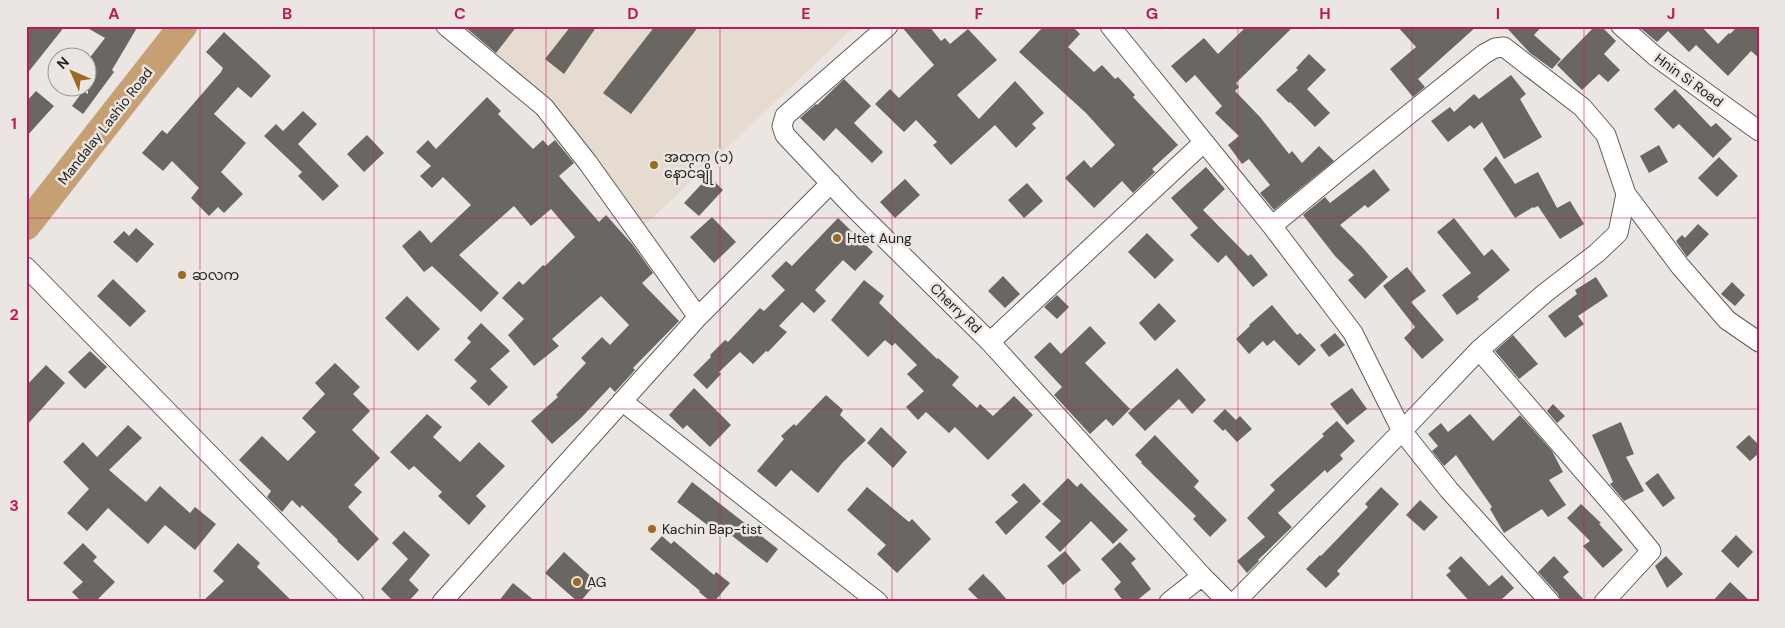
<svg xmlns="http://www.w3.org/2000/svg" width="1785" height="628" font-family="'DM Sans','Noto Sans Myanmar',sans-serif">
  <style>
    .built { fill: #e6dbd0 }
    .building { fill: #6a6661 }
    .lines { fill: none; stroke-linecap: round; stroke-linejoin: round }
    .minor-casing { stroke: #615d59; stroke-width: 21 }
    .trunk-casing { stroke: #c6c6c5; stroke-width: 29 }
    .minor { stroke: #fff; stroke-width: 19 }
    .trunk { stroke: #c6a073; stroke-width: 28 }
    .grid { fill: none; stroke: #c2185b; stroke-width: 1; stroke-opacity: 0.55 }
    .poi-dot { fill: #9e6921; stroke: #ebe6e1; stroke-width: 2 }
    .labels { text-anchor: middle; stroke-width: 5; stroke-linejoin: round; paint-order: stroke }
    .street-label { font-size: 14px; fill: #242220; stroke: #ebe6e1 }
    .poi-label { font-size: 14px; fill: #242220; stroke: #ebe6e1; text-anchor: start }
    .neatline { fill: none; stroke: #c2185b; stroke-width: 2 }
    .grid-label { font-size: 16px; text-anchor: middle; font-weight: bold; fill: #c2185b }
  </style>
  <rect width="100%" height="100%" fill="#ebe6e1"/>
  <path class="built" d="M456 26H853L854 27 645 225 553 104Z"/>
  <path class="building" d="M26 26H65L26 75Z
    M84 26H138L112 70 114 72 83 114 72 106 83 91 88 94V60L105 38Z
    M464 26H517L496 53Z
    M571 26H597L564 74 545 59Z
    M655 26H699L631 114 603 93Z
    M901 26H929L941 41 945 38 950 44 968 29 997 60 957 95 979 119 1015 81 1044 113 1032 124 1036 128 1016 148 995 125 951 165 933 145 937 142 916 120 904 132 875 104 890 89 899 98 934 65Z
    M1044 26H1072L1080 34 1068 47 1094 72 1102 65 1115 79 1118 77 1135 95 1133 97 1178 145 1152 169 1155 172 1133 193 1122 181 1094 208 1065 178 1084 160 1091 168 1115 145 1086 113 1019 52Z
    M1247 26H1294L1236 83 1239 87 1235 91 1260 117 1289 154 1292 151 1302 163 1319 146 1334 161 1274 210 1260 193 1270 185 1249 159 1242 164 1228 145 1239 136 1215 113 1222 106 1195 75 1186 83 1171 66 1204 38 1218 54Z
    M1397 26H1477L1418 79 1425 87 1413 97 1390 69 1416 47Z
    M1505 26H1542L1534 35 1561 59 1552 69 1530 53Z
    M1595 26H1601L1616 41 1604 54 1620 70 1608 82 1599 74 1582 90 1557 65Z
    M1638 26H1701L1718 44 1729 33 1730 34 1738 26H1759V58L1751 51 1728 76 1696 45 1689 52 1668 31 1657 42Z
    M224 32 271 76 251 98 238 87 214 114 246 143 221 172 243 194 224 213 218 207 209 216 191 198 199 188 172 161 163 171 142 153 162 130 167 134 221 72 223 68 206 52Z
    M1309 54 1326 70 1307 89 1330 113 1315 127 1290 102 1289 103 1276 90 1298 70 1296 68Z
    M1511 75 1526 94 1520 99 1542 137 1504 159 1482 122 1474 129 1470 125 1448 142 1431 121 1450 107 1454 112 1474 94 1479 99Z
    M844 79 871 106 854 123 883 152 872 163 836 128 824 141 800 118 816 104 817 105Z
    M1675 89 1711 127 1716 123 1732 139 1713 158 1679 124 1673 129 1654 109Z
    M36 91 54 106 26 137V102Z
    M487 97 501 111 498 114 533 149 543 140 548 146 555 140 574 163 559 176 599 222 606 215 632 244 653 273 642 283 679 321 633 368 635 370 615 392 610 387 581 418 552 444 531 421 558 397 556 395 586 363 581 358 602 337 610 345 629 325 601 296 552 339 559 346 534 366 508 335 524 319 502 298 519 281 523 285 543 265 545 266 575 237 551 209 531 226 514 206 459 255 499 293 481 312 432 266 424 272 402 246 420 230 431 243 471 205 443 177 432 188 420 176 431 166 416 152 428 140 436 149Z
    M303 111 317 124 298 144 339 186 323 201 298 176 302 172 264 136 276 124 283 131Z
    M367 135 384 153 364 172 347 154Z
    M1659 145 1668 162 1649 173 1640 156Z
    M1496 156 1515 184 1538 172 1557 208 1570 201 1584 224 1560 239 1538 206 1534 208 1533 207 1515 218 1483 169Z
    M1719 157 1738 176 1717 197 1698 178Z
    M1206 167 1225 189 1203 210 1248 256 1251 254 1268 275 1253 287 1226 255 1218 263 1190 235 1198 228 1171 198Z
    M1374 169 1390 190 1368 208 1365 205 1340 225 1363 248 1388 277 1365 299 1348 280 1354 275 1335 256 1303 215 1325 197 1330 203Z
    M709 176 723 190 699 216 684 203Z
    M905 179 920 195 895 218 880 202Z
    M1027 183 1043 201 1024 218 1008 200Z
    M712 217 736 242 714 263 690 237Z
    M838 218 873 252 855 271 843 260 815 290 826 301 814 313 802 302 779 326 787 332 768 352 766 351 753 364 740 352 719 372 721 374 707 389 693 375 711 357 710 355 725 340 728 342 760 308 764 311 785 290 771 276 786 261 792 266Z
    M1454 218 1484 256 1492 249 1510 270 1477 297 1479 299 1457 315 1442 295 1471 273 1437 232Z
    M1698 224 1709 234 1687 257 1676 241 1682 235 1685 238Z
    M136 228 154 244 137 263 113 242 124 231 129 236Z
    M1147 233 1174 260 1155 279 1128 252Z
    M1407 267 1426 291 1411 302 1444 340 1422 359 1404 338 1415 327 1383 286Z
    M1003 276 1020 294 1005 308 988 291Z
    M1596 277 1608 296 1578 316 1584 324 1565 338 1548 316 1577 294 1575 290Z
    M113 279 146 311 130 327 97 296Z
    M864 280 884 296 879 303 937 359 938 358 959 377 952 385 977 408 980 404 993 416 1014 396 1033 415 988 460 955 427 949 433 926 412 918 420 906 407 924 391 907 374 917 365 895 343 892 346 885 340 868 357 831 320Z
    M1732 282 1745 295 1735 306 1721 294Z
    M1057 295 1069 307 1057 319 1044 307Z
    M407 296 440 329 418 351 385 318Z
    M1159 303 1176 321 1155 341 1139 323Z
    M1272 305 1297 335 1300 333 1316 350 1299 366 1274 340 1267 346 1263 341 1249 354 1236 339 1250 326 1249 325Z
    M481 323 510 351 490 369 508 387 489 406 470 388 477 381 454 360 471 342 467 338Z
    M1090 326 1106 343 1085 363 1130 409 1113 426 1106 419 1090 434 1054 395 1062 387 1034 357 1050 342 1061 354Z
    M1335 333 1345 345 1329 357 1320 345Z
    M1513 335 1538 364 1519 379 1495 351Z
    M90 351 107 367 85 389 68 372Z
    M335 363 360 387 353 394 370 411 352 430 380 458 354 485 362 492 348 507 379 539 358 561 337 541 338 540 302 505 300 508 292 500 282 512 267 497 271 491 239 460 262 436 288 461 316 432 302 418 325 394 315 383Z
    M46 365 65 383 26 426V386Z
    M1177 368 1206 400 1192 414 1179 399 1145 431 1128 413Z
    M694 388 731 425 710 447 687 425 683 429 669 415Z
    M1352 388 1367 409 1347 425 1330 404Z
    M826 395 843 410 840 415 866 440 843 462 818 493 791 470 776 487 757 471 784 439 781 436 794 424 796 426Z
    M1553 404 1565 416 1557 423 1547 411Z
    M1225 409 1236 420 1240 416 1252 429 1237 442 1225 429 1223 431 1213 421Z
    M427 414 442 427 433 437 460 462 479 442 505 466 476 496 486 506 469 525 438 496 442 492 414 466 409 470 390 452Z
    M1470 414 1493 441 1520 415 1552 451 1563 472 1549 480 1566 505 1548 517 1542 509 1504 533 1490 509 1492 507 1456 455 1444 466 1432 451 1438 446 1428 434 1441 423 1448 432Z
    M1337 421 1355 441 1340 455 1343 459 1327 473 1325 470 1278 513 1292 527 1258 560 1259 561 1247 573 1237 561 1265 537 1247 518 1275 490 1270 485 1324 436 1322 434Z
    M1621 422 1634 454 1626 457 1644 491 1624 501 1610 484 1613 482 1592 435Z
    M128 425 142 438 109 470 146 502 160 486 190 513 195 507 216 524 195 550 165 525 148 544 108 508 87 531 67 513 89 489 63 462 83 442 97 457Z
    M881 427 907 452 893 468 867 443Z
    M1155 435 1199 481 1194 487 1227 520 1210 537 1193 519 1196 516 1141 463 1142 462 1135 455Z
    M1749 435 1759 445V453L1750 461 1736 447Z
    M1658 473 1675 498 1663 507 1645 483Z
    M1068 478 1077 487 1081 483 1128 530 1113 544 1091 521 1060 552 1045 537 1061 521 1042 504Z
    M692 482 778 549 767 563 722 528 718 533 677 502Z
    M1024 483 1041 501 1006 535 995 522 1018 502 1011 495Z
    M867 487 909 522 912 519 931 539 897 573 877 554 886 545 847 510Z
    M1381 487 1399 504 1337 571 1340 574 1326 588 1306 569 1320 555 1321 556 1368 507 1365 504Z
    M1420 500 1438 517 1424 531 1406 515Z
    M1581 504 1601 523 1599 524 1623 550 1603 568 1583 546 1590 541 1567 518Z
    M404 531 430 555 409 580 419 590 408 602H394L381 589 408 559 392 543Z
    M1736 535 1753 552 1738 568 1721 551Z
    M662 536 671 544 674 541 714 575 716 572 730 583 714 602H711L699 592 700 591 650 549Z
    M1120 542 1136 559 1131 563 1151 589 1135 602H1124L1114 589 1121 582 1101 559Z
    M83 543 97 557 93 561 115 582 95 602H82L72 592 83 582 63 563Z
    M238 543 260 563 257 567 293 602H202L224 581 213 571Z
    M1065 551 1081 570 1063 585 1047 566Z
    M564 552 597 582 580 602H578L545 573Z
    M1461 556 1489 586 1502 575 1514 588 1501 600 1503 602H1470L1446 575 1451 571 1448 568Z
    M1554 556 1569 572 1563 577 1586 602H1561L1558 594 1538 572Z
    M1666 556 1683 574 1667 588 1655 566Z
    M983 574 994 585 1009 602H981L968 589Z
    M1730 582 1751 602H1712Z
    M513 583 536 602H498Z"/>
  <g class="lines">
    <defs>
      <path id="minor" d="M446 26 544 107 588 163 698 317
        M888 26 785 116 782 126 785 135 851 205 990 342 1202 576 1228 602
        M1110 26 1272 226 1353 333 1402 431 1449 490 1550 602
        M1621 26 1655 56 1759 131
        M1626 194 1680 266 1727 320 1759 342
        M26 267 354 602
        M990 342 1204 142
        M1479 350 1624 518 1651 551 1604 602
        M622 401 878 602
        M442 602 698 317 831 183
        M1169 602 1202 576
        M1235 602 1402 431 1479 350 1545 293 1597 253 1618 233 1626 194 1606 135 1582 107 1504 47 1495 48 1484 54 1347 164 1272 226"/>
      <path id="trunk" d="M26 226 183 26"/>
    </defs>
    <use href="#minor" class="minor-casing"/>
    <use href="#trunk" class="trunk-casing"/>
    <use href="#minor" class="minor"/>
    <use href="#trunk" class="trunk"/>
  </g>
  <path class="grid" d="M200 26V602M374 26V602M546 26V602M720 26V602M892 26V602M1066 26V602M1238 26V602M1412 26V602M1584 26V602M26 218H1759M26 409H1759"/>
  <g class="poi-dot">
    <circle cx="654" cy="165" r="5"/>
    <circle cx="837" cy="238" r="5"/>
    <circle cx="182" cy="275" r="5"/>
    <circle cx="652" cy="529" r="5"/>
    <circle cx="577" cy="582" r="5"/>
  </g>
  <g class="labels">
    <g class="street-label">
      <text transform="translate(1689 80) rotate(36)" y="5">Hnin Si Road</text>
      <text transform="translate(105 126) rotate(-52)" y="5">Mandalay Lashio Road</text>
      <text transform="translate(956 308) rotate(44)" y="5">Cherry Rd</text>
    </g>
    <g class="poi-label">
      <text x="664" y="162">အထက (၁)<tspan x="664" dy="16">နောင်ချို</tspan></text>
      <text x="847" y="243">Htet Aung</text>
      <text x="192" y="280">ဆလက</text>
      <text x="662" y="534">Kachin Bap-tist</text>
      <text x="587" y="587">AG</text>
    </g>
  </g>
  <rect width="1785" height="628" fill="none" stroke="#ebe6e1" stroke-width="55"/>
  <g transform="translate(72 72) rotate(315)"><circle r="24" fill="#ebe6e1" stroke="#9b9894"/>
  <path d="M0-4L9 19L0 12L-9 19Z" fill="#9e6921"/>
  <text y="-8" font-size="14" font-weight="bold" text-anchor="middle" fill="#242220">N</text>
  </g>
  <rect x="28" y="28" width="1730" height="572" class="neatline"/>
  <g class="grid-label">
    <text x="114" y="19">A</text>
    <text x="287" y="19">B</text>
    <text x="460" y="19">C</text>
    <text x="633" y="19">D</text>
    <text x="806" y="19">E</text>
    <text x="979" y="19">F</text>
    <text x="1152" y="19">G</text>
    <text x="1325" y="19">H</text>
    <text x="1498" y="19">I</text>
    <text x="1671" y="19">J</text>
    <text x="14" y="129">1</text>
    <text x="14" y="320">2</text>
    <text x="14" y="511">3</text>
  </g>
</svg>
